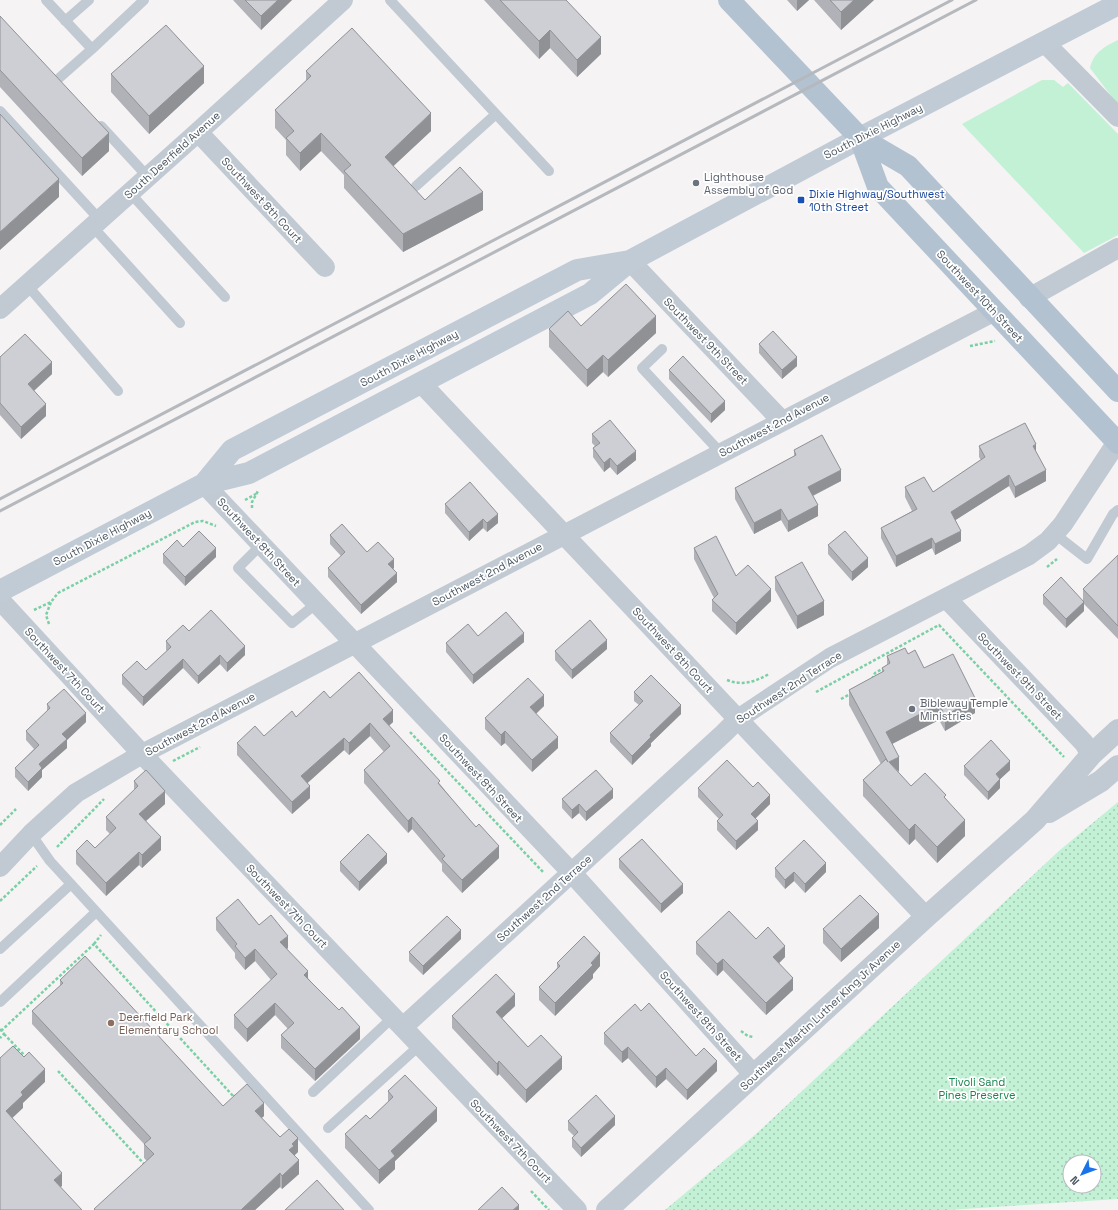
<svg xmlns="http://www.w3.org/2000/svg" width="1118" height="1210" font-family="'Space Grotesk',sans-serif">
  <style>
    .green { fill: #c3f1d5 }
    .park { fill: url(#park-dots); fill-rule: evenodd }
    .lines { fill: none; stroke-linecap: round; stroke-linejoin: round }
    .path { stroke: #7ad0a6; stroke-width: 2.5; stroke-dasharray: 3 2; stroke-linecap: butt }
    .service { stroke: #c1cad2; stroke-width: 10 }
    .minor { stroke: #c1cad2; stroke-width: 20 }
    .tertiary { stroke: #c1cad2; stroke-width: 22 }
    .secondary { stroke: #c1cbd6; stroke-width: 22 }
    .primary { stroke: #b3c2d1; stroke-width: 22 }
    .rail { stroke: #b5b8bd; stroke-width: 3 }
    .wall { fill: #b0b2b7 }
    .shaded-wall { fill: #909195 }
    .building { fill: #cdcfd5; stroke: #909195 }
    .worship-dot { fill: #6b7280; stroke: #fff; stroke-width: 1.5 }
    .transit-dot { fill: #1a4fb4; stroke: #fff; stroke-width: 1.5 }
    .education-dot { fill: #8d6e63; stroke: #fff; stroke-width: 1.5 }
    .labels { text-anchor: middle; stroke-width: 3.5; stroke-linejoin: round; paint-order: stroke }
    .street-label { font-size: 11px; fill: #4a5661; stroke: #fff }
    .worship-label { font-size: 11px; fill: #5b616d; stroke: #fff; text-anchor: start }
    .transit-label { font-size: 11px; fill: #164399; stroke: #fff; text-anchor: start }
    .education-label { font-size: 11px; fill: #785e54; stroke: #fff; text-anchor: start }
    .park-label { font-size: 11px; fill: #17864f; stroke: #fff }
  </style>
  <defs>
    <pattern id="park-dots" width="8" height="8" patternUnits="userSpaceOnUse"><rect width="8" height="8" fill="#c3f1d5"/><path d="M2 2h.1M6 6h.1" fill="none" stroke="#a0c6b0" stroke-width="1.8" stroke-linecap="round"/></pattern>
  </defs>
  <rect width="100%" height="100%" fill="#f5f3f3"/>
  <path class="green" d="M1118 40V105L1090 68C1094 52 1104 47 1118 40Z
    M1042 80H1054L1063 87 1068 83 1118 134V235L1084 253 962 124Z"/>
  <path class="park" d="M1118 802V1199L948 1210H665L756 1134 1060 850ZM1070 1162H1094V1186H1070Z"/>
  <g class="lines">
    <path class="path" d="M970 346 995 341
      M245 500 256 494
      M252 508V502L258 491
      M1047 567 1057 559
      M34 610 51 602 58 593 195 522 203 521 216 526
      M49 624 46 615 51 602
      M872 679 875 673 884 668
      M727 680C742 686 755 682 769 674
      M816 692 939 625 1064 757
      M841 699 852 693
      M410 732 544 873
      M173 761 200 747
      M0 825 16 809
      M57 847 104 799
      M0 901 37 866
      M94 944 101 935
      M0 1029 4 1034 0 1038
      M1 1031 94 944 234 1097 235 1095
      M741 1031 748 1036 753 1037
      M4 1034 26 1057
      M58 1071 146 1166
      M531 1191 549 1210"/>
    <path class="service" d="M46 0 92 49 144 0
      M390 0 549 171
      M65 21 89 0
      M58 79 92 49
      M0 111 100 220
      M101 126 148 177
      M416 186 496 114
      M130 193 225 297
      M93 227 180 323
      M27 285 118 391
      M662 349 642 368 721 453
      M1055 534 1087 559 1113 514 1118 510
      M261 545 238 568 292 623 317 603
      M31 834 50 861 369 1210
      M0 949 71 884
      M0 1002 96 912
      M313 1092 393 1017
      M328 1128 420 1045"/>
    <path class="minor" d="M1045 43 1118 117
      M198 132 325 267
      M630 261 782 421
      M1029 298 1118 248
      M0 309 198 132 343 0
      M421 383 751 733 926 917
      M204 484 571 872 754 1075
      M946 598 1084 743 1091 755
      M0 600 142 754 577 1210
      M0 867 31 834 76 793 142 754 995 311
      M403 1027 724 733 738 719 830 658 1029 555 1048 541 1063 524 1117 442"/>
    <path class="tertiary" d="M1049 812 1101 781 1118 766
      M607 1210 926 917 1035 820 1091 755 1118 730"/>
    <path class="secondary" d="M204 484 232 450 577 270 630 261
      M0 591 204 484 249 473 590 294 630 261 860 138 1118 4"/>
    <path class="primary" d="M729 0 860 138 908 166 1118 391
      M860 138 878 187 1118 443"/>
    <path class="rail" d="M0 499 952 0
      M0 511 976 0"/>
  </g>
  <path class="wall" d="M233 0H292L261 30Z
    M484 0H566L601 54 577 77 550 48 539 59Z
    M787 0H809L797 11Z
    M814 0H874L841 30Z
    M0 16 109 151 82 176 0 87Z
    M306 71 431 131 393 166 425 200 483 210 403 252 344 188V175L321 151 300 171 286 155V140L275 128V110L306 81Z
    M111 74 204 83 149 134 111 92Z
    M581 326 656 333 608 377 603 372 587 387 549 347V329Z
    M759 344 797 366 782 379 759 353Z
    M0 357 52 374 34 391 46 416 21 439 0 415Z
    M669 370 725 410 711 423 669 379Z
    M592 434 636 460 617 475 610 467 604 472 593 457V448L595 446 592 443Z
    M979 446 1036 452 1046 481 1015 498 1009 486 955 520 961 541 935 555 932 548 896 567 881 538V528L912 511 905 497V487L933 492 981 460 979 457Z
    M794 450 841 481 813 496 818 516 788 532 781 520 754 534 735 499V488L794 456Z
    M445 504 498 523 487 532 483 528 469 541 445 513Z
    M330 535 367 552 394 568 393 569 397 582 361 614 328 577V568L341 556 330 544Z
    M828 545 868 567 852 581 828 554Z
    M183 547 216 557 185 586 163 563V554Z
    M694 548 771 601 736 635 712 611V600L714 598 694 559Z
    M1118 555V639L1084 604V611L1066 628 1043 604V595L1083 600V589Z
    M775 577 824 615 797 629 775 590Z
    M189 631 245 655 227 672 220 664 198 684 183 668 143 706 122 684V675L146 670 167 651 166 650V641Z
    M524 642 473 684 446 652V643Z
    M607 649 572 679 555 660V651Z
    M908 654 975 713 945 731 939 720 892 744 898 773 911 786 946 800 965 836 937 863 915 839 909 845 863 796V780L881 764 849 705V690L882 672V668L887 665V656Z
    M634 692 681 714 651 743V746L632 765 610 742V733L639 705 634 701Z
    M330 698 393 722 389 726 440 784 499 858 462 893 442 871V864L412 829 408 833 364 783V770L384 752 370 736 349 755 344 750 307 783 310 798 292 814 237 755V743L264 736Z
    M47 704 86 722 67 740V748L42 770V777L28 791 15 777V768L34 749 26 740V731L47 711Z
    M544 706 536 714 558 748 532 772 505 743 501 746 485 729V718Z
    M964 766 1010 770 1000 779V788L988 800 964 775Z
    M134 781 165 804 146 821 161 850 142 868 139 865 106 896 76 864V851L95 848 110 834 106 830V817L134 791Z
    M698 788 770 804 755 818 758 830 736 850 717 830V821L719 819 698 797Z
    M613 798 586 821 579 813 572 819 562 808V799Z
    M619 859 683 893 661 913 619 868Z
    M340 862 387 863 359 891 340 871Z
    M775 868 826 872 805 893 794 881 785 889 775 877Z
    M216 918 259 925 288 948 287 949 308 978 360 1039 315 1081 281 1048V1035L288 1029 275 1015 247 1042 234 1028V1015L271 980 255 961 245 970 235 958V953L216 930Z
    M879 928 841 962 823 943V929Z
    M461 939 423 975 409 961V952Z
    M756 939 785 957 779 963 793 990 766 1015 723 970 717 976 696 954V942Z
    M557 963 600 966 593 974V978L555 1016 539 1000V987L557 968Z
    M60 980 223 1106 264 1116 261 1118 280 1137 298 1152 294 1155 299 1174 282 1189 280 1187 255 1210H94L147 1161 144 1158V1144L32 1024V1011L60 986Z
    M515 1006 502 1018 528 1047 562 1069 526 1103 499 1074 497 1076 452 1028V1016Z
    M641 1011 696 1056 717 1071 687 1100 666 1079 656 1088 628 1058 622 1063 604 1044V1033Z
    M388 1091 437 1121 395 1161V1169L379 1184 345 1148V1134L370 1119 388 1102Z
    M568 1121 615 1125 581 1157 572 1147V1138L574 1136 568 1130Z"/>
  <path class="shaded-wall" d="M278 0H292L261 30V16Z
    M797 0H809L797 11Z
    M854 0H874L841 30V12Z
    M550 30V48L539 59V41Z
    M601 37V54L577 77V60Z
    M204 66V83L149 134V116Z
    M431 113V131L385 174V157Z
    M109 133V151L82 176V158Z
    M321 133V151L300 171V153Z
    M59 179V197L0 250V232Z
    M483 192V210L403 252V234Z
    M656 316V333L608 377V360Z
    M603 355V372L587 387V370Z
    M797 357V366L782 379V370Z
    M52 362V374L28 396V384Z
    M725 401V410L711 423V414Z
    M46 404V416L21 439V427Z
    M1036 444V455L1033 446Z
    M636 451V460L617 475V466Z
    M610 458V467L604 472V463Z
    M841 470V481L808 498V487Z
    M1046 470V481L1015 498V487Z
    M1009 475V486L951 523V512Z
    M818 505V516L788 532V521Z
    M781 509V520L754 534V523Z
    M498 514V523L487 532V523Z
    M483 519V528L469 541V532Z
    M961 531V541L935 555V544Z
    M932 538V548L896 567V556Z
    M216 548V557L185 586V577Z
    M868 558V567L852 581V572Z
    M394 559V568L388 573V564Z
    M397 573V582L361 614V605Z
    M771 589V601L736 635V623Z
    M824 601V615L797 629V616Z
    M1084 602V611L1066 628V619Z
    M524 633V642L473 684V675Z
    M607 640V649L572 679V670Z
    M245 646V655L227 672V663Z
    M220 655V664L198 684V676Z
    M183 659V668L143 706V697Z
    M544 695V706L530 719V707Z
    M975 698V713L945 731V716Z
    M939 704V720L886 747V732Z
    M681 705V714L651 743V746L632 765V756L650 735Z
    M393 710V722L383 731V719Z
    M86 713V722L67 740V748L42 770V777L28 791V782L39 764 62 734Z
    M370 723V736L349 755V743Z
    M505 731V743L501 746V735Z
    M558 737V748L532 772V760Z
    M344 738V750L301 789V776Z
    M899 757V772L889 762Z
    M1010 761V770L996 783V774Z
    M1000 779V788L988 800V792Z
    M310 786V798L292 814V802Z
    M613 789V798L586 821V812Z
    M165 791V804L139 827V814Z
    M770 795V804L751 823V814Z
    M579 804V813L572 819V810Z
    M412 817V829L408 833V821Z
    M965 820V836L937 863V847Z
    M758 821V830L736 850V841Z
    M915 824V839L909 845V830Z
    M161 837V850L142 868V855Z
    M499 846V858L462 893V880Z
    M139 852V865L106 896V883Z
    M387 854V863L359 891V882Z
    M826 863V872L805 893V884Z
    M794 872V881L785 889V880Z
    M683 884V893L661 913V904Z
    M879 914V928L841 962V949Z
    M461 930V939L423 975V966Z
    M288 936V948L280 955V942Z
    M785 946V957L773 969V957Z
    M255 949V961L245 970V958Z
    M600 953V966L593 974V978L555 1016V1003Z
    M723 959V970L717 976V964Z
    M308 971V984L304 975Z
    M793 978V990L766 1015V1003Z
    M515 994V1006L496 1024V1012Z
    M275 1003V1015L247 1042V1029Z
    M360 1027V1039L315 1081V1069Z
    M628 1047V1058L622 1063V1052Z
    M562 1057V1069L526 1103V1090Z
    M499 1061V1074L497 1076V1064Z
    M717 1061V1071L687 1100V1090Z
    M666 1068V1079L656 1088V1077Z
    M45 1069V1082L23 1103V1108L6 1124V1111L21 1092Z
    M264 1103V1116L255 1124V1111Z
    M437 1108V1121L395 1161V1169L379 1184V1170L391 1151Z
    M615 1116V1125L581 1157V1148Z
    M298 1138V1152L294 1156 289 1150 292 1144Z
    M299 1160V1174L282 1189V1176Z
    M62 1173V1186L54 1193V1180Z
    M280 1173V1187L255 1210H241Z
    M519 1205V1210H513Z"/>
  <path class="building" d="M245 0H278L261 16Z
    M500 0H566L601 37 577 60 550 30 539 41Z
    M830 0H854L841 12Z
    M0 16 109 133 82 158 0 70Z
    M166 25 204 66 149 116 111 74Z
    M352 28 431 113 385 157 425 200 460 167 483 192 403 234 344 171 351 165 321 133 300 153 286 138 294 131 275 110 311 76 306 71Z
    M0 114 59 179 0 232Z
    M626 284 656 316 608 360 603 355 587 370 549 329 568 311 581 326Z
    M773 331 797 357 782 370 759 344Z
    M25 334 52 362 28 384 46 404 21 427 0 403V357Z
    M683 356 725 401 711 414 669 370Z
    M610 420 636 451 617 466 610 458 604 463 593 448 600 443 592 434Z
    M1025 423 1036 444 1033 446 1046 470 1015 487 1009 475 951 512 961 531 935 544 932 538 896 556 881 528 917 509 905 487 924 477 933 492 985 457 979 446Z
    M822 435 841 470 808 487 818 505 788 521 781 509 754 523 735 488 796 455 794 450Z
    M470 482 498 514 487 523 483 519 469 532 445 504Z
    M342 524 367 552 378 542 394 559 388 564 397 573 361 605 328 568 345 552 330 535Z
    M199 531 216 548 185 577 163 554 177 540 183 547Z
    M845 531 868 558 852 572 828 545Z
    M716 536 736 576 748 565 771 589 736 623 712 600 718 594 694 548Z
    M1118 555V626L1083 589Z
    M802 562 824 601 797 616 775 577Z
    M1061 577 1084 602 1066 619 1043 595Z
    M211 610 245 646 227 663 220 655 198 676 183 659 143 697 122 675 137 661 146 670 171 647 166 641 183 625 189 631Z
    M506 612 524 633 473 675 446 643 468 624 478 636Z
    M590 620 607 640 572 670 555 651Z
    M905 648 908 654 915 650 924 668 953 654 975 698 945 716 939 704 886 732 899 757 889 762 911 786 925 773 946 795 944 797 965 820 937 847 915 824 909 830 863 780 886 759 888 762 849 690 884 671 882 668 890 663 887 656Z
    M359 672 393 710 383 719 440 781 438 783 476 827 479 824 499 846 462 880 442 859 445 856 412 817 408 821 364 770 390 746 370 723 349 743 344 738 301 776 310 786 292 802 237 743 255 726 264 736 292 711 296 717 324 691 330 698Z
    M651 675 681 705 650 735 651 737 632 756 610 733 643 701 634 692Z
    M528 678 544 695 530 707 558 737 532 760 505 731 501 735 485 718Z
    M64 689 86 713 62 734 67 739 39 764 42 768 28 782 15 768 39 745 26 731 50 708 47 704Z
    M991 740 1010 761 996 774 1000 779 988 792 964 766Z
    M727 760 753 787 758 782 770 795 751 814 758 821 736 841 717 821 723 815 698 788Z
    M146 770 165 791 139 814 161 837 142 855 139 852 106 883 76 851 87 840 95 848 116 828 106 817 138 786 134 781Z
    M596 770 613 789 586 812 579 804 572 810 562 799Z
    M368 834 387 854 359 882 340 862Z
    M642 839 683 884 661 904 619 859Z
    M804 840 826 863 805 884 794 872 785 880 775 868Z
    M860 895 879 914 841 949 823 929Z
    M238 899 259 925 271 915 288 936 280 942 308 971 304 975 339 1010 342 1007 360 1027 315 1069 281 1035 294 1023 275 1003 247 1029 234 1015 277 974 255 949 245 958 235 946 237 944 216 918Z
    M729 911 756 939 768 927 785 946 773 957 793 978 766 1003 723 959 717 964 696 942Z
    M447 916 461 930 423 966 409 952Z
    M584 936 600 953 591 963 593 965 555 1003 539 987 560 966 557 963Z
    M85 956 223 1106 247 1084 264 1103 255 1111 280 1137 289 1129 298 1138 292 1144 294 1146 289 1150 299 1160 282 1176 280 1173 241 1210H95L94 1209 154 1154 144 1144 151 1138 32 1011 63 983 60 980Z
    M496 974 515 994 496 1012 528 1047 541 1035 562 1057 526 1090 499 1061 497 1064 452 1016Z
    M649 1003 696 1056 704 1048 717 1061 687 1090 666 1068 656 1077 628 1047 622 1052 604 1033 635 1004 641 1011Z
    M13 1046 24 1057 29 1052 45 1069 21 1092 23 1095 6 1111 62 1173 54 1180 82 1210H0V1058Z
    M405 1075 437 1108 391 1151 395 1156 379 1170 345 1134 366 1115 370 1119 393 1097 388 1091Z
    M596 1095 615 1116 581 1148 572 1138 578 1132 568 1121Z
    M317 1180 344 1210H285Z
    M502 1187 519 1205 513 1210H478Z"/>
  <g class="worship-dot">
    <circle cx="696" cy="183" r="4"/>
    <circle cx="912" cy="709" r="4"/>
  </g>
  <rect class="transit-dot" x="797" y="196" width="8" height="8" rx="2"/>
  <circle class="education-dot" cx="111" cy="1023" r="4"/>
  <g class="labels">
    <g class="street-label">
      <text transform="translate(873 131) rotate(-27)" y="4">South Dixie Highway</text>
      <text transform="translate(172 155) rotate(-42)" y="4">South Deerfield Avenue</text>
      <text transform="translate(262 200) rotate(47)" y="4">Southwest 8th Court</text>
      <text transform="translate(980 296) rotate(47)" y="4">Southwest 10th Street</text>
      <text transform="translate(706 341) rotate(46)" y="4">Southwest 9th Street</text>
      <text transform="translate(409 358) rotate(-28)" y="4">South Dixie Highway</text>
      <text transform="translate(774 425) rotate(-28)" y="4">Southwest 2nd Avenue</text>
      <text transform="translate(102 537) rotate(-28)" y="4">South Dixie Highway</text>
      <text transform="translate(259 542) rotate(47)" y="4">Southwest 8th Street</text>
      <text transform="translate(487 574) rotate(-28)" y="4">Southwest 2nd Avenue</text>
      <text transform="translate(673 650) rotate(47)" y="4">Southwest 8th Court</text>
      <text transform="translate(65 670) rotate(47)" y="4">Southwest 7th Court</text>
      <text transform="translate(1020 676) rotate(46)" y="4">Southwest 9th Street</text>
      <text transform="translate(789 687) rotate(-33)" y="4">Southwest 2nd Terrace</text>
      <text transform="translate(200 724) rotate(-28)" y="4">Southwest 2nd Avenue</text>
      <text transform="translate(481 778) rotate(47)" y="4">Southwest 8th Street</text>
      <text transform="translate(544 898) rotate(-42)" y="4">Southwest 2nd Terrace</text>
      <text transform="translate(287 906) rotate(46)" y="4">Southwest 7th Court</text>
      <text transform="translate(820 1015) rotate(-43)" y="4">Southwest Martin Luther King Jr Avenue</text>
      <text transform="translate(701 1016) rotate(48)" y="4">Southwest 8th Street</text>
      <text transform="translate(511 1141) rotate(46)" y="4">Southwest 7th Court</text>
    </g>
    <g class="worship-label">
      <text x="704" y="181">Lighthouse<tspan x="704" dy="13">Assembly of God</tspan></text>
      <text x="920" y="707">Bibleway Temple<tspan x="920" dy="13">Ministries</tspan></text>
    </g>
    <g class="transit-label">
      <text x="809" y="198">Dixie Highway/Southwest<tspan x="809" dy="13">10th Street</tspan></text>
    </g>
    <g class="education-label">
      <text x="119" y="1021">Deerfield Park<tspan x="119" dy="13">Elementary School</tspan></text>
    </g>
    <g class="park-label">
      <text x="977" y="1086">Tivoli Sand<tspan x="977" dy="13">Pines Preserve</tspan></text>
    </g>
  </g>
  <g transform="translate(1082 1174) rotate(228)"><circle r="19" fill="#ffffff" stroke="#b7bbc0"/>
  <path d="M0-3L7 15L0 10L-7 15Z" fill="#1a73e8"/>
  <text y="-6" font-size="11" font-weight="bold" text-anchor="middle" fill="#4a5661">N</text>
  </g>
</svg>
